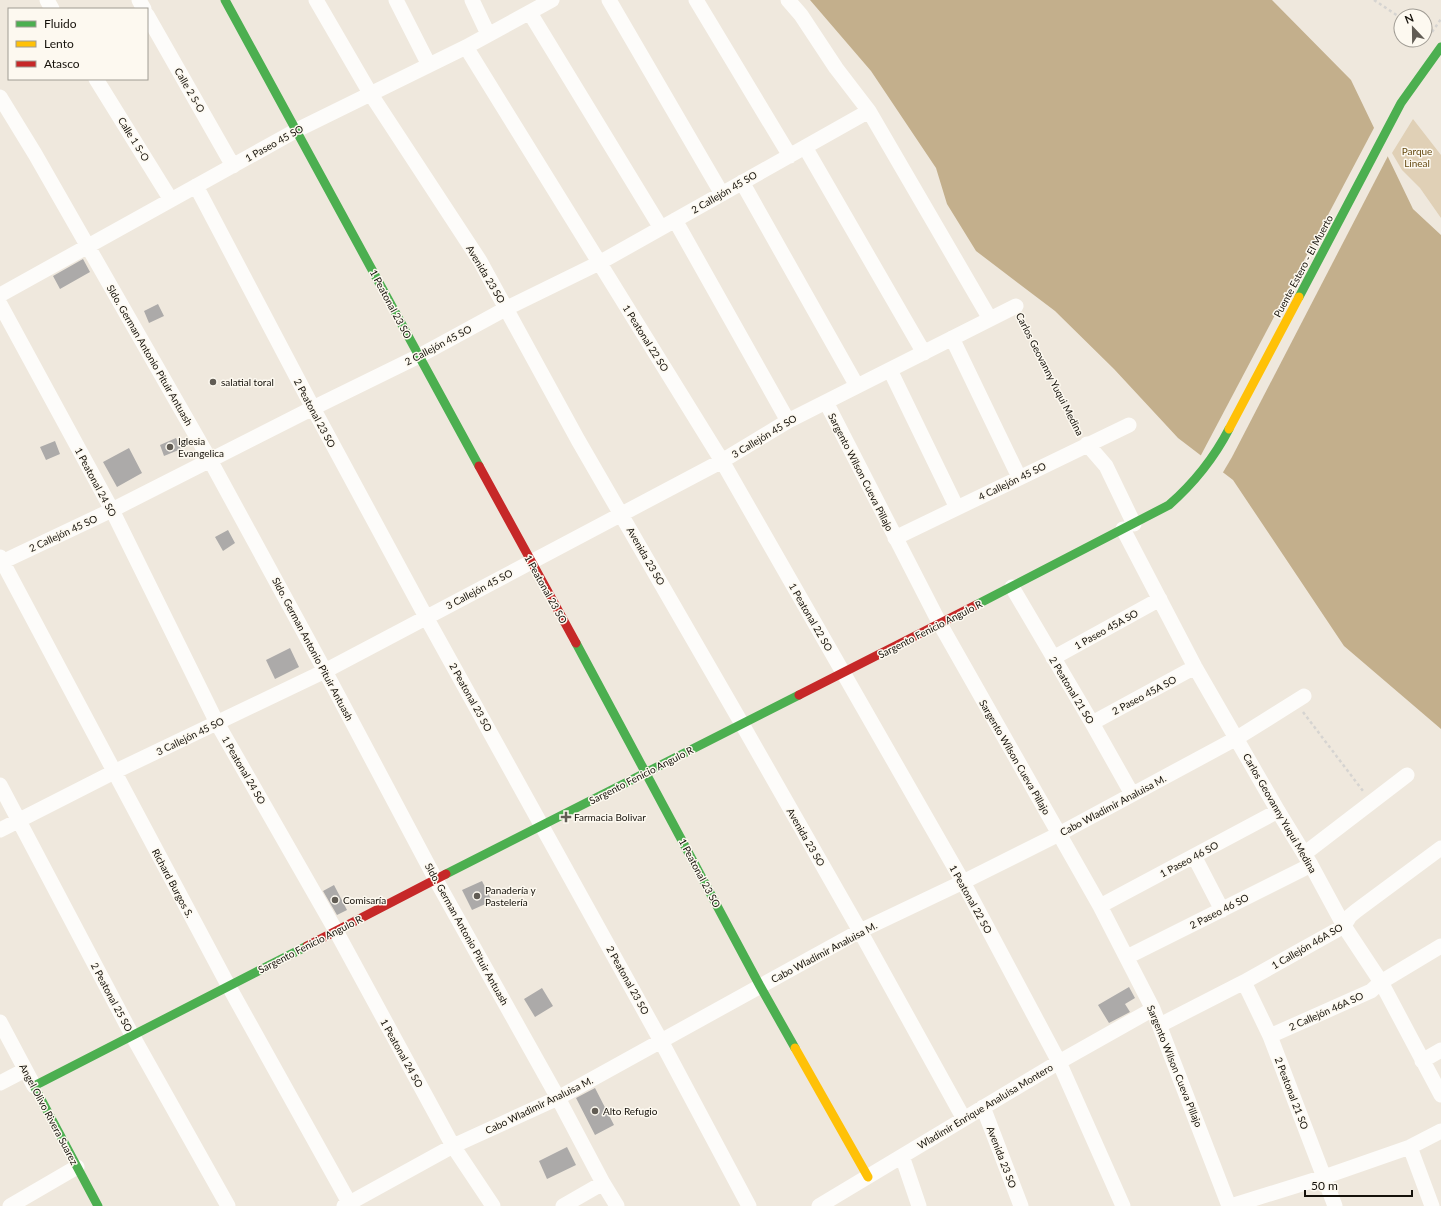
<svg xmlns="http://www.w3.org/2000/svg" width="1441" height="1206" font-family="Lato,sans-serif">
  <style>
    .green { fill: #e0d0b6 }
    .water { fill: #c3af8c }
    .pier { fill: #efe8dd }
    .building { fill: #acaaa9 }
    .lines { fill: none; stroke-linecap: round; stroke-linejoin: round }
    .path { stroke: #d6d4d1; stroke-width: 2.5; stroke-dasharray: 3 3; stroke-linecap: butt }
    .street { stroke: #fdfcfa; stroke-width: 15 }
    .fast { stroke: #4caf50; stroke-width: 9 }
    .slow { stroke: #ffc107; stroke-width: 9 }
    .jam { stroke: #c62828; stroke-width: 9 }
    .poi-dot { fill: #615c54; stroke: #fdf9f0; stroke-width: 1.5 }
    .labels { text-anchor: middle; stroke-width: 3; stroke-linejoin: round; paint-order: stroke }
    .street-label { font-size: 10px; fill: #15110a; stroke: #fdf9f0 }
    .park-label { font-size: 10px; fill: #664b13; stroke: #fdf9f0 }
    .poi-label { font-size: 10px; fill: #15110a; stroke: #fdf9f0; text-anchor: start }
  </style>
  <rect width="100%" height="100%" fill="#efe8dd"/>
  <path class="green" d="M1413 119 1441 155V218L1420 188 1402 170 1392 153Z"/>
  <path class="water" d="M810 0H1272L1351 80 1413 209 1441 235V729L1344 646 1233 480 1178 438 1114 369 1055 311 976 251 947 204 936 168 871 71Z"/>
  <path class="pier" d="M1375 126 1389 154 1232 457 1222 474 1200 457Z"/>
  <path class="building" d="M83 259 90 272 60 289 53 276Z
    M158 304 164 316 149 323 144 311Z
    M176 438 181 449 164 456 160 445Z
    M55 441 60 454 46 460 40 447Z
    M129 448 142 473 117 487 103 462Z
    M228 530 235 543 223 551 215 537Z
    M290 648 299 667 275 679 266 660Z
    M482 881 492 901 472 910 462 890Z
    M334 885 347 910 337 915 323 891Z
    M1129 987 1135 998 1125 1004 1130 1012 1109 1023 1098 1005Z
    M542 988 553 1006 535 1017 524 999Z
    M595 1088 614 1125 595 1135 576 1098Z
    M567 1147 576 1165 547 1179 539 1161Z"/>
  <g class="lines">
    <path class="path" d="M1374 0 1401 18
      M1432 32 1441 19
      M1022 319 1078 433
      M1303 712 1363 791"/>
    <path class="street" d="M47 0 52 9
      M139 0 144 9
      M316 0 370 93 480 261 578 440 742 724 860 931 964 1119
      M396 0 429 65
      M472 0 488 34
      M609 0 722 194
      M696 0 790 156
      M788 0 801 15 836 68 869 111 990 319
      M530 13 661 228
      M147 15 233 166
      M466 47 722 461 963 882 1059 1062 1123 1206
      M96 79 171 200
      M0 97 35 154 210 460 325 671 436 880 558 1098 603 1183 617 1206
      M805 147 924 353
      M742 182 857 386
      M196 186 313 408 426 617 661 1041 749 1206
      M675 220 788 421
      M0 295 297 130 466 47 552 0
      M0 304 112 510 217 723 336 931 453 1146 493 1206
      M952 338 1019 477
      M890 370 957 508
      M826 402 940 624 1100 906 1153 1009 1229 1206
      M1087 444 1106 466 1134 524
      M1123 529 1195 667 1278 811 1311 865 1344 926 1381 982 1441 1095
      M895 538 1129 425
      M0 557 228 985 351 1206
      M0 563 112 510 313 408 419 356 507 308 599 263 869 111
      M1012 587 1092 723 1132 794
      M1053 658 1160 599
      M1092 723 1195 667
      M0 785 132 1035 228 1206
      M0 830 114 772 325 671 722 461 788 421 1016 306
      M1304 854 1407 775
      M1194 856 1222 910
      M1100 906 1278 811
      M1127 957 1311 865
      M1244 982 1270 1036 1335 1206
      M0 1022 34 1086
      M1160 1025 1244 982 1344 926 1350 916 1356 911 1441 848
      M1270 1036 1371 991 1381 982 1441 946
      M1422 1061 1441 1050
      M0 1083 25 1070
      M983 1107 1021 1206
      M1410 1147 1432 1206
      M902 1156 919 1206
      M10 1206 77 1167
      M344 1206 453 1146 558 1098 860 931 963 882 1059 834 1237 738 1304 696
      M563 1206 603 1183
      M819 1206 1059 1062 1153 1009
      M1231 1206 1324 1177 1410 1147 1441 1131"/>
    <path class="fast" d="M225 0 479 466
      M1299 297 1401 103 1441 47
      M976 605 1169 505C1194 483 1214 458 1229 429
      M576 643 760 986 795 1048
      M446 874 799 695
      M98 1206 34 1086 307 946"/>
    <path class="slow" d="M1229 429 1299 297
      M795 1048 868 1177"/>
    <path class="jam" d="M479 466 576 643
      M799 695 976 605
      M307 946 446 874"/>
  </g>
  <g class="poi-dot">
    <circle cx="213" cy="382" r="4"/>
    <circle cx="170" cy="447" r="4"/>
    <path d="M564 811h4v4h4v4h-4v4h-4v-4h-4v-4h4z"/>
    <circle cx="477" cy="896" r="4"/>
    <circle cx="335" cy="900" r="4"/>
    <circle cx="595" cy="1111" r="4"/>
  </g>
  <g class="labels">
    <g class="street-label">
      <text transform="translate(190 90) rotate(60)" y="4">Calle 2 S-O</text>
      <text transform="translate(134 139) rotate(58)" y="4">Calle 1 S-O</text>
      <text transform="translate(274 143) rotate(-29)" y="4">1 Paseo 45 SO</text>
      <text transform="translate(724 192) rotate(-30)" y="4">2 Callejón 45 SO</text>
      <text transform="translate(1303 266) rotate(-62)" y="4">Puente Estero - El Muerto</text>
      <text transform="translate(486 274) rotate(59)" y="4">Avenida 23 SO</text>
      <text transform="translate(391 304) rotate(62)" y="4">1 Peatonal 23 SO</text>
      <text transform="translate(646 338) rotate(58)" y="4">1 Peatonal 22 SO</text>
      <text transform="translate(438 345) rotate(-28)" y="4">2 Callejón 45 SO</text>
      <text transform="translate(150 355) rotate(60)" y="4">Sldo. German Antonio Pituir Antuash</text>
      <text transform="translate(1050 374) rotate(63)" y="4">Carlos Geovanny Yuqui Medina</text>
      <text transform="translate(315 413) rotate(62)" y="4">2 Peatonal 23 SO</text>
      <text transform="translate(764 436) rotate(-31)" y="4">3 Callejón 45 SO</text>
      <text transform="translate(861 472) rotate(63)" y="4">Sargento Wilson Cueva Pillajo</text>
      <text transform="translate(1012 481) rotate(-26)" y="4">4 Callejón 45 SO</text>
      <text transform="translate(96 482) rotate(62)" y="4">1 Peatonal 24 SO</text>
      <text transform="translate(63 533) rotate(-25)" y="4">2 Callejón 45 SO</text>
      <text transform="translate(646 556) rotate(60)" y="4">Avenida 23 SO</text>
      <text transform="translate(479 589) rotate(-28)" y="4">3 Callejón 45 SO</text>
      <text transform="translate(546 589) rotate(61)" y="4">1 Peatonal 23 SO</text>
      <text transform="translate(811 617) rotate(60)" y="4">1 Peatonal 22 SO</text>
      <text transform="translate(930 629) rotate(-27)" y="4">Sargento Fenicio Angulo R</text>
      <text transform="translate(1106 629) rotate(-29)" y="4">1 Paseo 45A SO</text>
      <text transform="translate(313 649) rotate(62)" y="4">Sldo. German Antonio Pituir Antuash</text>
      <text transform="translate(1072 690) rotate(59)" y="4">2 Peatonal 21 SO</text>
      <text transform="translate(1144 695) rotate(-28)" y="4">2 Paseo 45A SO</text>
      <text transform="translate(471 697) rotate(61)" y="4">2 Peatonal 23 SO</text>
      <text transform="translate(190 736) rotate(-26)" y="4">3 Callejón 45 SO</text>
      <text transform="translate(1015 757) rotate(60)" y="4">Sargento Wilson Cueva Pillajo</text>
      <text transform="translate(244 770) rotate(60)" y="4">1 Peatonal 24 SO</text>
      <text transform="translate(641 775) rotate(-27)" y="4">Sargento Fenicio Angulo R</text>
      <text transform="translate(1113 805) rotate(-28)" y="4">Cabo Wladimir Analuisa M.</text>
      <text transform="translate(1280 813) rotate(60)" y="4">Carlos Geovanny Yuqui Medina</text>
      <text transform="translate(806 837) rotate(60)" y="4">Avenida 23 SO</text>
      <text transform="translate(1189 859) rotate(-28)" y="4">1 Paseo 46 SO</text>
      <text transform="translate(700 873) rotate(62)" y="4">1 Peatonal 23 SO</text>
      <text transform="translate(173 883) rotate(62)" y="4">Richard Burgos S.</text>
      <text transform="translate(971 899) rotate(61)" y="4">1 Peatonal 22 SO</text>
      <text transform="translate(1219 911) rotate(-27)" y="4">2 Paseo 46 SO</text>
      <text transform="translate(467 934) rotate(61)" y="4">Sldo. German Antonio Pituir Antuash</text>
      <text transform="translate(310 944) rotate(-27)" y="4">Sargento Fenicio Angulo R</text>
      <text transform="translate(1307 946) rotate(-30)" y="4">1 Callejón 46A SO</text>
      <text transform="translate(824 952) rotate(-28)" y="4">Cabo Wladimir Analuisa M.</text>
      <text transform="translate(628 980) rotate(61)" y="4">2 Peatonal 23 SO</text>
      <text transform="translate(112 997) rotate(62)" y="4">2 Peatonal 25 SO</text>
      <text transform="translate(1326 1011) rotate(-24)" y="4">2 Callejón 46A SO</text>
      <text transform="translate(402 1053) rotate(61)" y="4">1 Peatonal 24 SO</text>
      <text transform="translate(1175 1066) rotate(68)" y="4">Sargento Wilson Cueva Pillajo</text>
      <text transform="translate(1292 1093) rotate(69)" y="4">2 Peatonal 21 SO</text>
      <text transform="translate(539 1105) rotate(-26)" y="4">Cabo Wladimir Analuisa M.</text>
      <text transform="translate(985 1106) rotate(-31)" y="4">Wladimir Enrique Analuisa Montero</text>
      <text transform="translate(49 1114) rotate(62)" y="4">Angel Olivo Rivera Suarez</text>
      <text transform="translate(1002 1157) rotate(69)" y="4">Avenida 23 SO</text>
    </g>
    <g class="park-label">
      <text x="1417" y="155">Parque<tspan x="1417" dy="12">Lineal</tspan></text>
    </g>
    <g class="poi-label">
      <text x="221" y="386">salatial toral</text>
      <text x="178" y="445">Iglesia<tspan x="178" dy="12">Evangelica</tspan></text>
      <text x="574" y="821">Farmacia Bolivar</text>
      <text x="485" y="894">Panadería y<tspan x="485" dy="12">Pastelería</tspan></text>
      <text x="343" y="904">Comisaría</text>
      <text x="603" y="1115">Alto Refugio</text>
    </g>
  </g>
  <rect x="8" y="8" width="140" height="72" fill="#fdf9f0" stroke="#a09c94"/>
  <rect x="16" y="21" width="20" height="6" fill="#4caf50" stroke="#a09c94"/>
  <text x="44" y="28" font-size="12" fill="#15110a">Fluido</text>
  <rect x="16" y="41" width="20" height="6" fill="#ffc107" stroke="#a09c94"/>
  <text x="44" y="48" font-size="12" fill="#15110a">Lento</text>
  <rect x="16" y="61" width="20" height="6" fill="#c62828" stroke="#a09c94"/>
  <text x="44" y="68" font-size="12" fill="#15110a">Atasco</text>
  <g transform="translate(1413 28) rotate(338)"><circle r="19" fill="#fdf9f0" stroke="#a09c94"/>
  <path d="M0-3L7 15L0 10L-7 15Z" fill="#615c54"/>
  <text y="-6" font-size="11" font-weight="bold" text-anchor="middle" fill="#15110a">N</text>
  </g>
  <path d="M1305 1190v6h107v-6" fill="none" stroke="#15110a" stroke-width="2"/>
  <text x="1311" y="1190" font-size="12" fill="#15110a" stroke="#fdf9f0" stroke-width="3" paint-order="stroke">50 m</text>
</svg>
